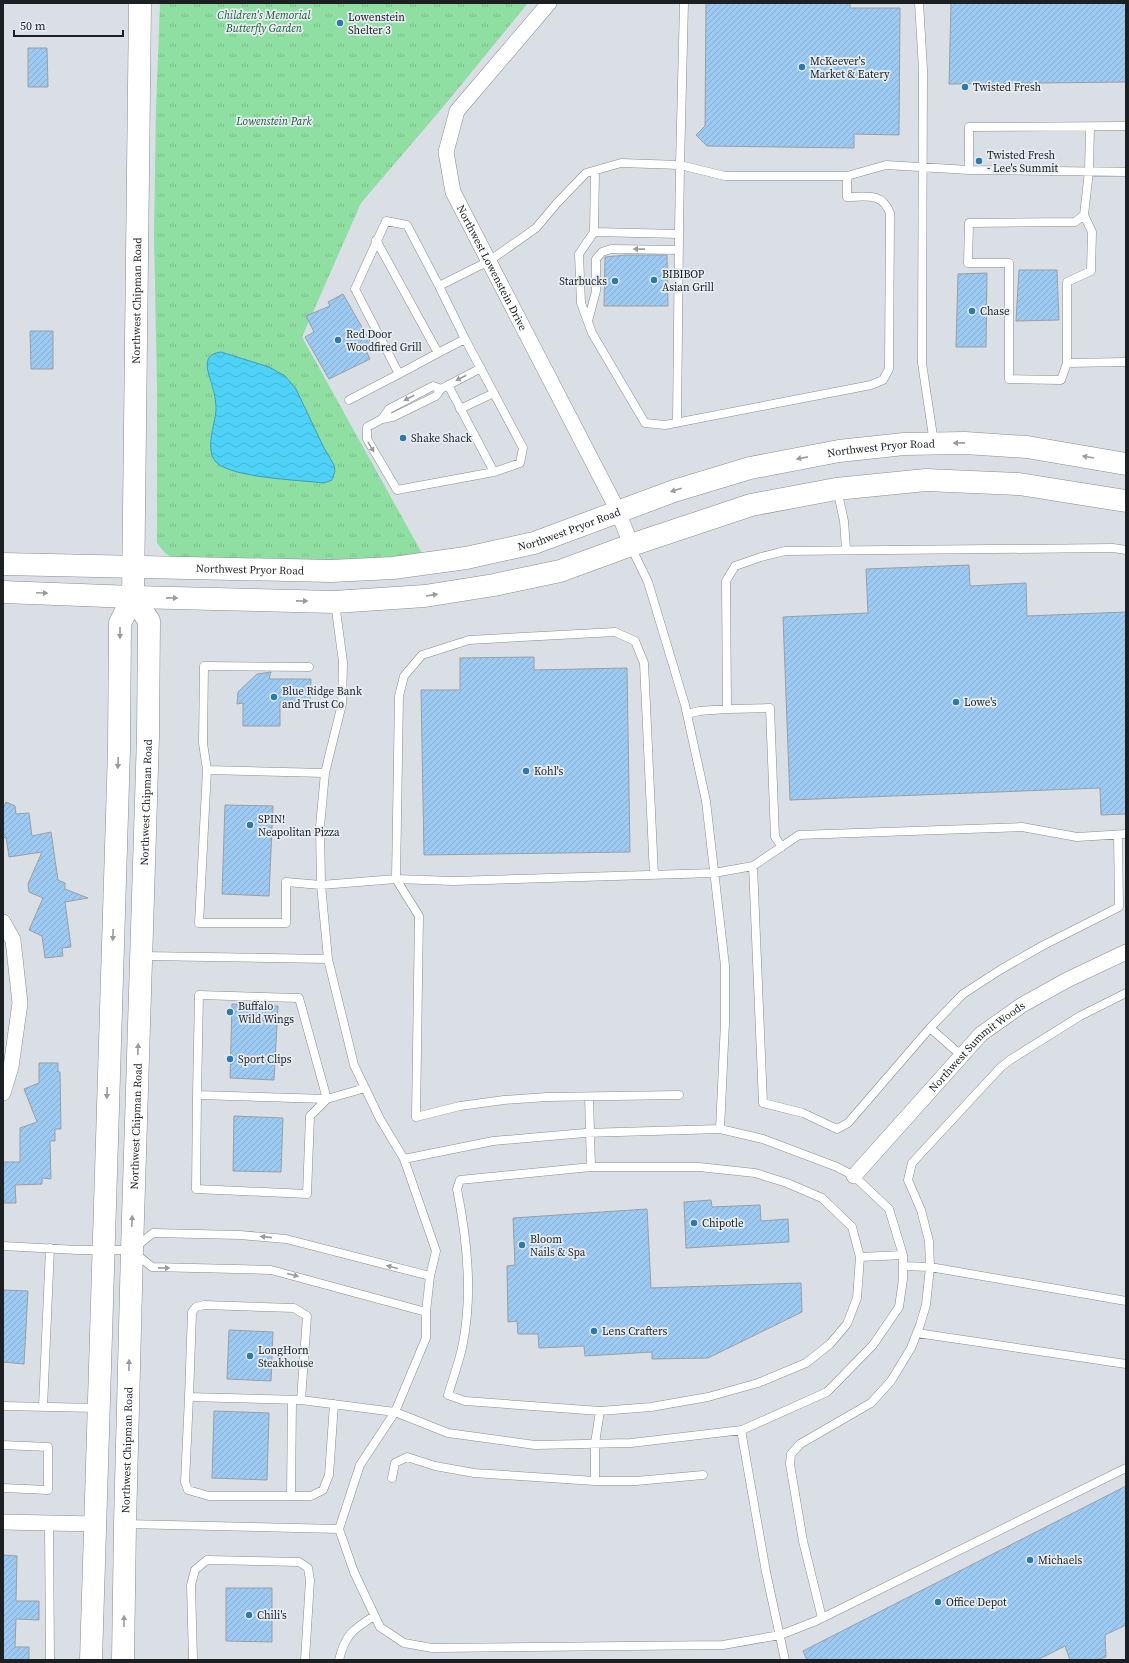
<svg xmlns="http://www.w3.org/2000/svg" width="1129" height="1663" font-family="'Source Serif 4',serif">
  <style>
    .park { fill: url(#park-tufts) }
    .water { fill: url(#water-waves); stroke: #409db8 }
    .building { fill: url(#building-hatch); stroke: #999fa4 }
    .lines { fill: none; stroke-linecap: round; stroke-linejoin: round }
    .lane-casing { stroke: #878d92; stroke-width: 9 }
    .street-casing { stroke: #878d92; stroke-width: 16 }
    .secondary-casing { stroke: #878d92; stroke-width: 23 }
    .lane { stroke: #fff; stroke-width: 8 }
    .street { stroke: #fff; stroke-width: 15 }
    .secondary { stroke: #fff; stroke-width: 22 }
    .oneway { fill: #999b9c }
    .poi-dot { fill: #2c7aac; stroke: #e6edf2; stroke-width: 1.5 }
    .labels { text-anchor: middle; stroke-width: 3.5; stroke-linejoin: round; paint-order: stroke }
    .park-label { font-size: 11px; font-style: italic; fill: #1d5b32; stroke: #e6edf2 }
    .poi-label { font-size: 11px; fill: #1d2022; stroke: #e6edf2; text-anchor: start }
    .street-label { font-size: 11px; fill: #1d2022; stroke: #e6edf2 }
  </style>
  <defs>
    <pattern id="park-tufts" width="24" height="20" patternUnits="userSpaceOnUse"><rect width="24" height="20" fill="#8fdea2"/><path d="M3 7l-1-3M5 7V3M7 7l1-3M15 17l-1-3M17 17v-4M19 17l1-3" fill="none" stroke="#7bbe8b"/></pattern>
    <pattern id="water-waves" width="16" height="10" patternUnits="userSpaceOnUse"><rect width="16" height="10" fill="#4fd2f8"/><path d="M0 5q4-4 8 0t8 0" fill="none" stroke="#44b4d4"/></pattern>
    <pattern id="building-hatch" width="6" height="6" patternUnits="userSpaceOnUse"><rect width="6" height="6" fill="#9dcaf2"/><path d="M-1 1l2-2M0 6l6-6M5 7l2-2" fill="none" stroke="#87adcf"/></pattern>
  </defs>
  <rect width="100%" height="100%" fill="#d9dfe5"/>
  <path class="park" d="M160 3H528L443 107 361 203 302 337 423 555 371 560H176L165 553 157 543V386L154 236 156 109Z"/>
  <path class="water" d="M221 352 269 367 285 376 296 389 324 448 334 465 335 471 332 480 324 483C300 480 234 478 217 463 204 451 215 425 216 410 216 403 215 395 213 389 210 375 198 355 221 352Z"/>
  <path class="building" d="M706 3H850V8H900L899 135 854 134V148L707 146 696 135 705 126Z
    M951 3H1126V82L949 84Z
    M28 48H47L48 87H28Z
    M626 255H667L668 306H604L605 257Z
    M1019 270H1057L1059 320 1016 321Z
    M987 273 986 347H956L958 274Z
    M343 294 371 343 365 348 370 359 329 379 305 337 314 332 306 316 330 306 328 302Z
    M30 331H53V369H31Z
    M969 565 970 586 1026 583 1027 616 1126 612V814L1101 815 1100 788 790 800 783 617 868 613 866 569Z
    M534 657V670L627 668 630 852 424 855 421 690H460V658Z
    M271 672 269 679H311L310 702H280V726H243V703L237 704 238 692 257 674Z
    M6 802 15 806 16 814 29 813 32 836 51 832 58 880 65 883V889L88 898 65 902 71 947 62 948 63 956 45 958 42 936 29 930 43 898 29 892 28 884 42 852 9 857 6 837 3 838V809Z
    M225 805 273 806 269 896 222 894Z
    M232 1004 278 1006 274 1080 230 1078Z
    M39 1063H58V1072H60L61 1129H55V1141H50L51 1179 42 1178V1184L15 1185 16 1203H3V1162H20V1128L37 1122 24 1089 39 1083Z
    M234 1116 283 1118 281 1172 233 1171Z
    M711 1200 712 1207 760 1205 761 1221 788 1219 789 1242 686 1248 684 1202Z
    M647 1209 651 1288 801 1283 802 1312 708 1358 652 1359V1352L585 1356 584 1346 539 1348 538 1334H518L517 1321 508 1322 507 1266 515 1265 513 1218Z
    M3 1290 28 1291 24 1364 3 1362Z
    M229 1330 273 1332 271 1381 227 1379Z
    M214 1411 269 1413 267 1480 212 1478Z
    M1126 1486V1625L1105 1635 1106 1657 1096 1660H1070L1065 1646 1037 1660H807L803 1651Z
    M3 1555 17 1556 16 1601H39V1620L16 1619 15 1647H29V1660H3Z
    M226 1588H272V1642L226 1641Z"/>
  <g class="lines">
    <defs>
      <path id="lane" d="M684 3 680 165 725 176H847L886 165 969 170 1126 172
        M919 3 923 69 922 363 934 443
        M1090 127 1089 171 1084 215 1075 222 969 223 968 263H1009V379L1061 380 1067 363 1126 362
        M969 170V127L1126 126
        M595 171 594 232 579 254 581 303 592 333 645 423 665 425 871 385 883 380 889 369 890 213C882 192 866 197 847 197V176
        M376 240 438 353 399 374 355 289 386 221 407 225 439 286 489 261 536 228 557 203 586 173 621 163 680 165 679 234 594 232
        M588 321 596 291V259L602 252 611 249 678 250
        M465 339 523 448 520 463 494 472 397 490 367 439V427L382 419 393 417 436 396 441 389 481 368
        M438 353 465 339 439 286
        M1067 363V282L1091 271 1092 232 1084 215
        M448 385 494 472
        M349 400 399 374
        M460 409 494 393
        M382 419 389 409 433 386 441 389
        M677 423 679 234
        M837 489 844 521 846 549
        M631 547 648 582 685 705 706 801 725 966V1022L720 1129
        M335 603 343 662 342 704 325 773 320 826 321 885 328 959 354 1065 380 1119 404 1159 493 1141 585 1133 720 1129 763 1139 837 1167 854 1176 889 1209 903 1255V1279L899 1307 873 1345 827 1392 742 1430 631 1443 535 1445 448 1433 395 1412 360 1465 339 1529
        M727 709 770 708 775 837 782 847
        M687 714 699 711 727 709 726 581 735 566 761 557 785 551 1113 548 1126 550
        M207 770 203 743 204 666 309 667
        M325 773 207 770 199 923H286V882L321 885 396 879 453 881 714 873 753 866 799 835 1022 827 1077 837 1126 834
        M753 866 763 1103 803 1113 837 1129 848 1123 930 1028
        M654 875 644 663 635 641 615 632 469 640 422 655 404 676 399 696 396 879 419 916 416 1117 460 1106 504 1100 547 1097 679 1095
        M142 956 328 959
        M962 1056 930 1028 963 994 1000 970 1042 946 1119 907 1118 835
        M197 1095 196 1189 307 1194 310 1116 327 1099 299 998 199 995 197 1095 327 1099 365 1088
        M589 1097 591 1167
        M3 1246 78 1250H132L153 1233 240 1235 286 1239 430 1276
        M135 1253 152 1267 271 1270 426 1312
        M860 1257 852 1227 822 1198 787 1183 755 1173 699 1167H591L460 1180 457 1189C467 1239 473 1292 463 1343 460 1360 453 1378 448 1395L465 1401 600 1411 651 1407 708 1397 758 1383 806 1363 830 1344 847 1324 857 1298 860 1257 903 1255
        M903 1266 930 1267 929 1241 921 1210 908 1180 912 1163 1001 1067 1010 1060 1080 1016 1126 993
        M917 1333 1126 1364
        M189 1397 192 1312 196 1307 204 1305 294 1308 307 1316 301 1400
        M334 1404 329 1475 323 1490 311 1496H209L188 1490 185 1482 189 1397 301 1400 395 1412 426 1338V1312L430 1276 436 1251 404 1159
        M3 1406 97 1408
        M43 1407 50 1248
        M600 1411 595 1443V1481H636L703 1475
        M741 1430 766 1572 785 1660
        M3 1445 48 1447V1490L3 1488
        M392 1478 395 1463 407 1457 435 1466 474 1473 595 1481
        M291 1496 292 1400
        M49 1523 50 1660
        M125 1524 339 1529 354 1572 380 1627 404 1643 432 1648 723 1645 780 1635 816 1621 1126 1468
        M822 1618 803 1541 790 1464 791 1454 800 1444 871 1403 891 1381 911 1348 920 1325 926 1305 930 1267 1126 1301
        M193 1660 191 1585 195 1570 207 1560 299 1562 308 1568 310 1580 305 1660
        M339 1660C345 1635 352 1630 374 1616"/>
      <g id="street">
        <path id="s1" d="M549 3 457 111 446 152 453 192 618 511 631 545"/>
        <path d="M3 922 13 940 20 1003 11 1067 3 1093"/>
        <path id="s2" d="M854 1176 981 1034 1022 1005 1067 980 1126 952"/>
        <path d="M3 1522 95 1524"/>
      </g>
      <g id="secondary">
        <path id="s3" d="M3 564 331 571 393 568 466 558 534 543 674 491 750 468 839 451 904 444 965 443 1027 447 1126 464"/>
        <path d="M3 592 133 597 334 602 425 596 494 585 560 571 631 545 751 505 836 489 926 480 1019 484 1126 501"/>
        <path id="s4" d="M91 1660 119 750 120 623 133 597 140 3"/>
        <path id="s5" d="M123 1660 125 1524 132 1250 148 736 149 621 133 597"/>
      </g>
    </defs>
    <use href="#lane" class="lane-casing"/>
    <use href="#street" class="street-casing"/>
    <use href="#secondary" class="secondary-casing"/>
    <use href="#lane" class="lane"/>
    <use href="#street" class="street"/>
    <use href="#secondary" class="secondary"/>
  </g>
  <defs><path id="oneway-solid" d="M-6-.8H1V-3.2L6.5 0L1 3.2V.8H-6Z"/></defs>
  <g class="oneway">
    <use href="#oneway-solid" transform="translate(639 249) rotate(-179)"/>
    <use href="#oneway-solid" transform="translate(461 378) rotate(153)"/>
    <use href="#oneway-solid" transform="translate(409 398) rotate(153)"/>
    <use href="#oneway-solid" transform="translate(959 443) rotate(179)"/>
    <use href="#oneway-solid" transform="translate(371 447) rotate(59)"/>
    <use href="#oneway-solid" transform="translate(1088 457) rotate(-170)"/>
    <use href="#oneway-solid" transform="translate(802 458) rotate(169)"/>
    <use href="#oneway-solid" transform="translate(676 490) rotate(162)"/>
    <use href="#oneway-solid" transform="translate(42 593) rotate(3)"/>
    <use href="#oneway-solid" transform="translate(432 595) rotate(-9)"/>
    <use href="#oneway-solid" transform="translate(172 598) rotate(1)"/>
    <use href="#oneway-solid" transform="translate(302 601) rotate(1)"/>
    <use href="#oneway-solid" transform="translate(120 633) rotate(90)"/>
    <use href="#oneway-solid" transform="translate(118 763) rotate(92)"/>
    <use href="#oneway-solid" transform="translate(113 935) rotate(92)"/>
    <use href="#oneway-solid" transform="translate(138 1049) rotate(-88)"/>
    <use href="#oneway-solid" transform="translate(107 1093) rotate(92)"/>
    <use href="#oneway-solid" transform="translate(132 1221) rotate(-88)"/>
    <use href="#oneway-solid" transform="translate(266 1237) rotate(-174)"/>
    <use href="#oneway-solid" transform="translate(392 1267) rotate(-165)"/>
    <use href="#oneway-solid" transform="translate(164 1268) rotate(1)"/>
    <use href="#oneway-solid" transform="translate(293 1275) rotate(14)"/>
    <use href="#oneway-solid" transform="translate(129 1365) rotate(-89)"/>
    <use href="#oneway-solid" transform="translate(124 1621) rotate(-89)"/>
  </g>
  <g class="poi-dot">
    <circle cx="340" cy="23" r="4"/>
    <circle cx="802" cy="67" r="4"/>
    <circle cx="965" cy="87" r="4"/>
    <circle cx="979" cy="161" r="4"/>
    <circle cx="654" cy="280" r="4"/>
    <circle cx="615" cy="281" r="4"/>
    <circle cx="972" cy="311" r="4"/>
    <circle cx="338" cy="340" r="4"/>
    <circle cx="403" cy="438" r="4"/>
    <circle cx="274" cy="697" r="4"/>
    <circle cx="956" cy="702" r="4"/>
    <circle cx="526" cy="771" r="4"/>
    <circle cx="250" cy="825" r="4"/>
    <circle cx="230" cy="1012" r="4"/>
    <circle cx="230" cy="1059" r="4"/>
    <circle cx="694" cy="1223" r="4"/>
    <circle cx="522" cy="1245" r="4"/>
    <circle cx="594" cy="1331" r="4"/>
    <circle cx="250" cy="1356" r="4"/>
    <circle cx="1030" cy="1560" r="4"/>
    <circle cx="938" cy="1602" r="4"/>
    <circle cx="249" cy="1615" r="4"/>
  </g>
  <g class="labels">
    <g class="park-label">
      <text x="264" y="19">Children's Memorial<tspan x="264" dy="13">Butterfly Garden</tspan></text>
      <text x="274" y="125">Lowenstein Park</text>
    </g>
    <g class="poi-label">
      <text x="348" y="21">Lowenstein<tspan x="348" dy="13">Shelter 3</tspan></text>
      <text x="810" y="65">McKeever's<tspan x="810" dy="13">Market &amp; Eatery</tspan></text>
      <text x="973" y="91">Twisted Fresh</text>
      <text x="987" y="159">Twisted Fresh<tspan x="987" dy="13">- Lee's Summit</tspan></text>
      <text x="662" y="278">BIBIBOP<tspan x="662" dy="13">Asian Grill</tspan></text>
      <text x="607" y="285" text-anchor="end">Starbucks</text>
      <text x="980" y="315">Chase</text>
      <text x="346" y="338">Red Door<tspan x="346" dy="13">Woodfired Grill</tspan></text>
      <text x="411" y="442">Shake Shack</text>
      <text x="282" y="695">Blue Ridge Bank<tspan x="282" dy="13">and Trust Co</tspan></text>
      <text x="964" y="706">Lowe's</text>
      <text x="534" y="775">Kohl's</text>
      <text x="258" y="823">SPIN!<tspan x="258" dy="13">Neapolitan Pizza</tspan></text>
      <text x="238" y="1010">Buffalo<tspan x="238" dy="13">Wild Wings</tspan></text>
      <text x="238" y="1063">Sport Clips</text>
      <text x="702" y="1227">Chipotle</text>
      <text x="530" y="1243">Bloom<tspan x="530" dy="13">Nails &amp; Spa</tspan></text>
      <text x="602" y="1335">Lens Crafters</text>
      <text x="258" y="1354">LongHorn<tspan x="258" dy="13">Steakhouse</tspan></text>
      <text x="1038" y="1564">Michaels</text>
      <text x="946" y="1606">Office Depot</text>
      <text x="257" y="1619">Chili's</text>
    </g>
    <g class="street-label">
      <text dy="4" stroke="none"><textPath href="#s1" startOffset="310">Northwest Lowenstein Drive</textPath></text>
      <text dy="4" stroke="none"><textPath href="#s4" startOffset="1363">Northwest Chipman Road</textPath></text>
      <text dy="4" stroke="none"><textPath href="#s3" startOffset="895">Northwest Pryor Road</textPath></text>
      <text dy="4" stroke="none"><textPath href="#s3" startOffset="571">Northwest Pryor Road</textPath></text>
      <text dy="4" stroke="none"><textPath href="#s3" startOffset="247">Northwest Pryor Road</textPath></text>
      <text dy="4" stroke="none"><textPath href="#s5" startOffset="858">Northwest Chipman Road</textPath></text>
      <text dy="4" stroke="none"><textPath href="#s2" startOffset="179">Northwest Summit Woods</textPath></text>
      <text dy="4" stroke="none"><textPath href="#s5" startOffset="534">Northwest Chipman Road</textPath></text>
      <text dy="4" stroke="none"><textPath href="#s5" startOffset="210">Northwest Chipman Road</textPath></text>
    </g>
  </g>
  <rect width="1129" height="1663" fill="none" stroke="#1d2022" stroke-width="8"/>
  <path d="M14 30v6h109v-6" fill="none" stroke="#1d2022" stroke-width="2"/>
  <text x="20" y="30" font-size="12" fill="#1d2022" stroke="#e6edf2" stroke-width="3" paint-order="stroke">50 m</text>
</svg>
